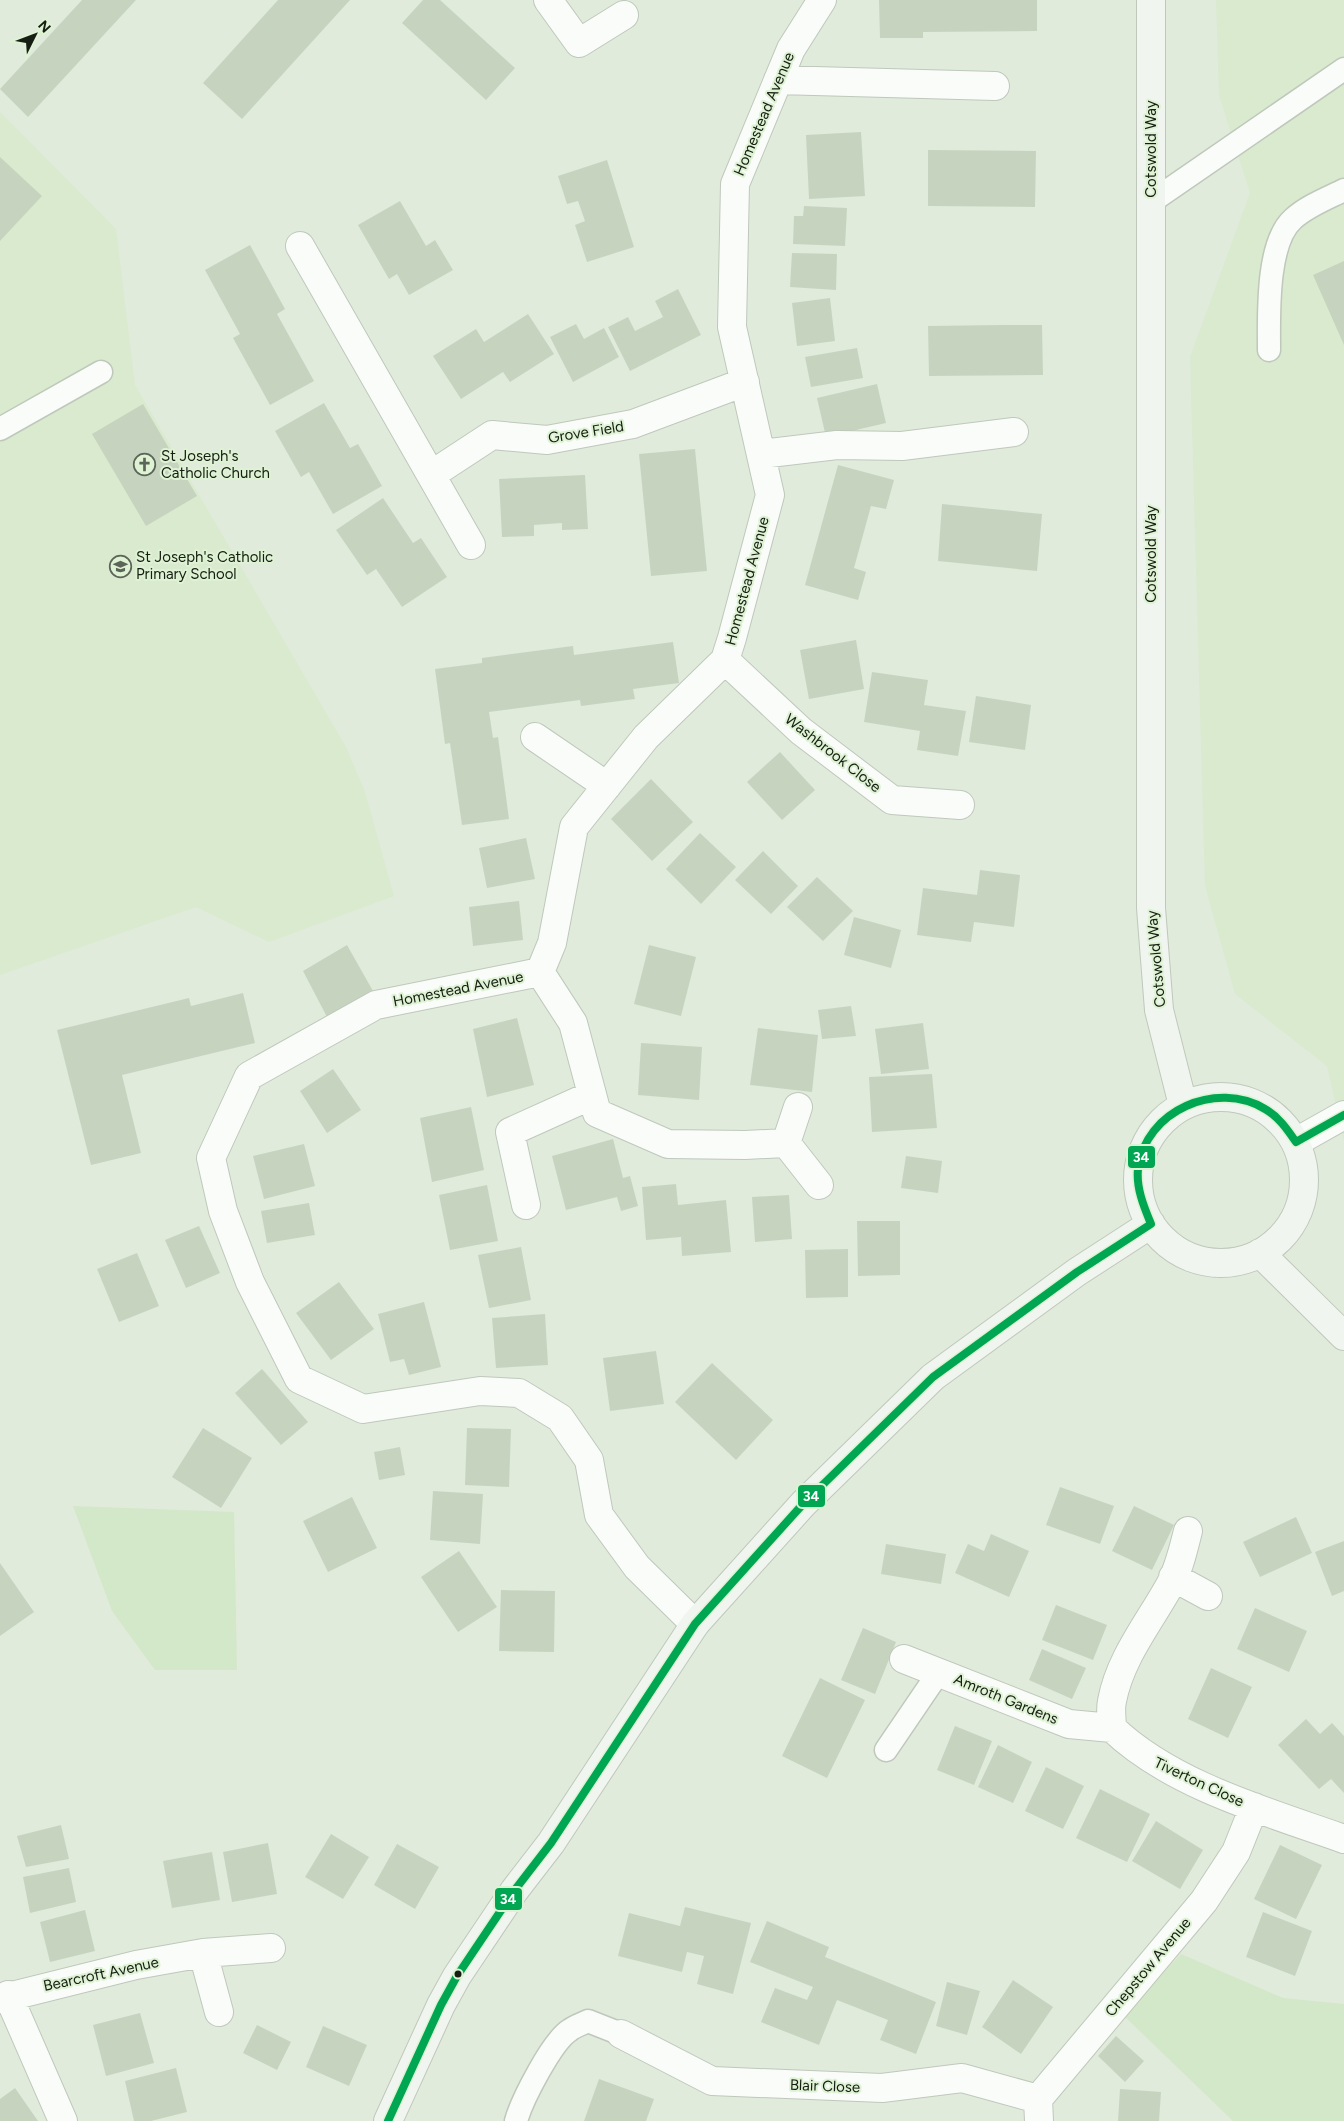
<svg xmlns="http://www.w3.org/2000/svg" width="1344" height="2121" font-family="Figtree,sans-serif">
  <style>
    .built { fill: #d9eacf }
    .green { fill: #d3e8c8 }
    .building { fill: #c6d4bf }
    .lines { fill: none; stroke-linecap: round; stroke-linejoin: round }
    .service-casing { stroke: #bfc8bb; stroke-width: 25 }
    .minor-casing { stroke: #bfc8bb; stroke-width: 30 }
    .secondary-casing { stroke: #bfc8bb; stroke-width: 30 }
    .service { stroke: #fafcfa; stroke-width: 22 }
    .minor { stroke: #fafcfa; stroke-width: 28 }
    .secondary { stroke: #f1f5ef; stroke-width: 28 }
    .bus-1-casing { stroke: #def2d4; stroke-width: 11 }
    .bus-1 { stroke: #00a651; stroke-width: 8 }
    .bus-dot { fill: #161d12; stroke: #def2d4; stroke-width: 2 }
    .labels { text-anchor: middle; stroke-width: 4; stroke-linejoin: round; paint-order: stroke }
    .street-label { font-size: 15px; fill: #161d12; stroke: #def2d4 }
    .poi-label { font-size: 15px; fill: #161d12; stroke: #def2d4; text-anchor: start }
    .line-badge { stroke: #def2d4; stroke-width: 2 }
    .badge-label { font-size: 14px; text-anchor: middle; font-weight: bold; fill: #fff }
  </style>
  <rect width="100%" height="100%" fill="#e0ebdb"/>
  <path class="built" d="M1216 0H1344V1141L1327 1066 1235 994 1205 886 1190 357 1250 193 1219 95Z
    M0 112 116 229 135 385 346 747 365 792 394 896 269 942 196 907 0 975Z"/>
  <path class="green" d="M73 1506 234 1512 237 1670H155L112 1611Z
    M1181 1954 1283 1998 1344 2004V2121H1233L1123 2015Z"/>
  <path class="building" d="M82 0H136L28 117 0 89Z
    M278 0H350L242 119 203 83Z
    M423 0H440L515 68 486 100 402 23Z
    M879 0H1037V31L923 32V38H880Z
    M861 132 865 196 809 199 806 135Z
    M928 150 1036 151 1035 207 928 206Z
    M0 157 42 196 0 241Z
    M607 160 634 247 587 262 575 225 585 221 578 201 567 204 558 176Z
    M400 201 426 246 435 240 453 270 409 295 397 274 389 279 358 225Z
    M804 206 847 208 845 246 793 244 794 216H803Z
    M250 245 285 309 277 314 314 381 270 405 233 338 240 334 205 270Z
    M792 253 837 254 836 290 790 287Z
    M1344 261V345L1313 275Z
    M678 289 701 335 630 371 608 327 628 317 635 331 663 317 655 301Z
    M830 298 835 341 797 346 792 303Z
    M528 314 554 354 510 382 503 372 461 399 433 356 476 329 484 342Z
    M576 324 584 339 604 328 619 357 573 382 550 337Z
    M1003 325H1042L1043 375 929 376 928 326Z
    M857 348 863 378 811 387 805 357Z
    M877 384 886 423 826 437 817 398Z
    M324 403 350 448 358 444 382 486 333 514 309 472 301 477 275 431Z
    M143 404 197 496 146 526 92 434Z
    M695 449 707 571 651 576 639 454Z
    M838 465 894 480 886 509 871 506 854 568 866 572 858 600 805 585Z
    M585 475 588 529 562 530V523L534 525V536L502 537 499 479Z
    M383 498 413 543 421 538 447 577 402 607 376 569 367 575 336 530Z
    M942 504 1042 514 1037 571 938 561Z
    M856 640 864 689 809 699 800 650Z
    M673 642 679 683 633 689 635 699 581 706 580 700 489 712 493 738 498 737 509 819 462 825 450 743 445 744 435 669 482 663V658L573 646 574 655Z
    M872 672 928 680 924 705 966 711 958 756 917 750 920 731 864 722Z
    M976 696 1031 705 1025 750 969 742Z
    M780 752 815 790 782 820 747 782Z
    M651 779 693 822 652 861 611 819Z
    M700 833 736 867 701 904 666 869Z
    M526 838 535 879 487 888 479 848Z
    M763 851 798 886 771 914 735 880Z
    M980 870 1020 875 1014 927 974 922 971 942 917 935 923 888 977 895Z
    M817 877 853 911 823 941 787 907Z
    M519 901 523 940 473 946 469 907Z
    M854 917 901 930 891 968 844 955Z
    M347 945 373 991 327 1017 303 971Z
    M649 945 696 957 681 1016 634 1004Z
    M243 993 255 1043 122 1075 141 1153 91 1165 57 1030 189 998 191 1006Z
    M851 1006 856 1036 822 1039 818 1010Z
    M517 1018 534 1085 487 1097 473 1029Z
    M923 1023 929 1069 881 1074 875 1029Z
    M758 1028 818 1035 812 1092 750 1085Z
    M641 1043 702 1047 699 1100 638 1095Z
    M333 1069 361 1110 327 1133 300 1091Z
    M932 1074 937 1128 872 1132 869 1077Z
    M471 1107 484 1170 432 1182 420 1118Z
    M613 1139 623 1178 630 1176 638 1206 621 1211 617 1197 566 1210 552 1156Z
    M304 1144 315 1186 264 1199 253 1156Z
    M906 1156 942 1161 938 1193 901 1188Z
    M676 1184 678 1205 726 1200 731 1252 682 1256 681 1237 646 1240 642 1187Z
    M487 1185 498 1241 450 1250 439 1195Z
    M789 1195 792 1239 755 1242 752 1197Z
    M309 1203 315 1235 267 1243 261 1211Z
    M857 1221H900V1275L858 1276Z
    M199 1226 220 1273 186 1288 165 1240Z
    M521 1247 531 1300 489 1308 478 1255Z
    M848 1249V1297L806 1298 805 1250Z
    M137 1253 159 1306 119 1322 97 1269Z
    M339 1282 374 1329 331 1360 296 1313Z
    M424 1302 441 1367 409 1375 404 1359 390 1362 378 1314Z
    M545 1314 548 1365 496 1368 492 1318Z
    M656 1351 664 1404 610 1411 603 1358Z
    M712 1363 773 1420 736 1460 675 1402Z
    M262 1369 308 1422 281 1445 235 1393Z
    M203 1428 252 1458 221 1508 172 1477Z
    M467 1428 511 1429 509 1487 465 1485Z
    M400 1447 405 1475 379 1480 374 1452Z
    M1060 1487 1114 1506 1100 1544 1046 1525Z
    M433 1491 483 1494 480 1544 430 1540Z
    M352 1497 377 1548 328 1572 303 1521Z
    M1134 1506 1174 1525 1152 1570 1112 1551Z
    M1296 1517 1312 1553 1260 1577 1243 1542Z
    M991 1534 1029 1551 1009 1597 955 1573 968 1544 984 1551Z
    M1344 1541V1591L1332 1596 1315 1552Z
    M886 1544 946 1554 941 1584 881 1574Z
    M459 1551 497 1607 458 1632 421 1577Z
    M0 1563 34 1612 0 1636Z
    M501 1590 555 1591 554 1652 499 1651Z
    M1056 1605 1107 1625 1093 1660 1042 1640Z
    M1255 1608 1307 1631 1289 1672 1237 1649Z
    M863 1628 896 1642 875 1694 841 1680Z
    M1042 1649 1086 1668 1072 1699 1029 1680Z
    M1211 1668 1252 1687 1228 1738 1188 1719Z
    M820 1678 865 1700 827 1778 782 1756Z
    M1306 1719 1320 1734 1332 1723 1344 1736V1793L1331 1779 1319 1789 1278 1745Z
    M955 1726 992 1741 974 1785 937 1770Z
    M998 1745 1032 1762 1013 1803 978 1787Z
    M1046 1767 1084 1786 1063 1829 1025 1811Z
    M1100 1789 1150 1814 1127 1862 1076 1838Z
    M1156 1821 1203 1850 1180 1889 1132 1861Z
    M61 1825 69 1859 26 1867 17 1836Z
    M331 1834 369 1857 343 1899 305 1877Z
    M268 1843 277 1894 232 1902 223 1852Z
    M397 1844 439 1867 415 1909 374 1885Z
    M1280 1845 1322 1865 1296 1919 1254 1899Z
    M212 1852 220 1900 172 1908 163 1861Z
    M69 1868 76 1902 30 1913 23 1877Z
    M685 1907 751 1923 733 1994 697 1984 704 1956 687 1952 682 1972 618 1956 629 1913 680 1926Z
    M85 1910 95 1951 50 1962 40 1922Z
    M1263 1912 1312 1931 1295 1976 1246 1957Z
    M767 1921 829 1947 825 1957 936 2002 916 2054 880 2040 888 2020 837 2000 819 2045 761 2022 775 1988 807 2000 813 1987 750 1962Z
    M1013 1980 1053 2007 1021 2054 982 2027Z
    M947 1982 980 1991 967 2035 936 2026Z
    M140 2013 154 2063 106 2076 93 2025Z
    M257 2025 291 2042 277 2070 243 2053Z
    M323 2026 367 2045 349 2086 306 2067Z
    M1116 2036 1144 2061 1125 2082 1098 2056Z
    M176 2068 187 2112 151 2121H134L125 2081Z
    M599 2079 654 2099 646 2121H584Z
    M15 2088 38 2121H0V2099Z
    M1120 2089 1161 2092 1159 2121H1118Z"/>
  <g class="lines">
    <defs>
      <path id="service" d="M1151 202 1344 69
        M1269 350C1269 316 1266 243 1293 219 1307 206 1328 198 1344 190
        M0 429 101 372
        M886 1750 939 1672
        M516 2121C522 2100 552 2041 570 2030 575 2026 582 2024 588 2021L621 2034"/>
      <path id="minor" d="M548 0 579 43 624 15
        M778 80 995 86
        M300 246 431 475 492 435 547 440 633 424 745 382
        M761 454 837 445 902 446 1014 432
        M431 475 471 545
        M725 660 801 731 892 800 960 805
        M535 737 607 786
        M540 972 573 1023 597 1113 668 1144 745 1145 786 1143 798 1107
        M1296 1142 1344 1115
        M786 1143 819 1185
        M526 1205 510 1132 592 1095
        M1188 1531C1183 1550 1179 1569 1170 1585 1149 1623 1120 1658 1112 1701 1110 1710 1112 1719 1112 1728 1171 1785 1268 1812 1344 1839
        M1173 1577 1208 1596
        M695 1624 637 1567 599 1515 589 1460 560 1418 519 1393 480 1391 363 1409 299 1379 250 1282 223 1211 211 1158 249 1076 376 1005 540 972 552 943 574 827 646 737 725 660 732 638 770 495 732 327 735 184 791 49 822 0
        M904 1659 1069 1724 1112 1728
        M203 1953 219 2012
        M8 1995 63 2121
        M0 1999 136 1965 203 1953 271 1948
        M621 2034 712 2081 882 2088 962 2078 1038 2099
        M1039 2121 1038 2099 1204 1901 1236 1852 1254 1807"/>
      <path id="secondary" d="M1151 0V908L1159 1010 1183 1105
        M1138 1180a83 83 0 1 1 166 0a83 83 0 1 1-166 0Z
        M1260 1253 1344 1336
        M388 2121 441 2005 457 1976 514 1891 551 1843 695 1624 803 1504 933 1377 1077 1272 1151 1224"/>
    </defs>
    <use href="#service" class="service-casing"/>
    <use href="#minor" class="minor-casing"/>
    <use href="#secondary" class="secondary-casing"/>
    <use href="#service" class="service"/>
    <use href="#minor" class="minor"/>
    <use href="#secondary" class="secondary"/>
    <defs>
      <path id="bus-1" d="M388 2121 441 2005 457 1976 514 1891 551 1843 695 1624 803 1504 933 1377 1077 1272 1151 1224C1144 1207 1136 1188 1138 1169 1145 1110 1217 1080 1265 1109 1279 1117 1287 1129 1296 1142L1344 1115"/>
    </defs>
    <use href="#bus-1" class="bus-1-casing"/>
    <use href="#bus-1" class="bus-1"/>
  </g>
  <defs>
    <symbol id="church-ring" viewBox="-11 -11 22 22"><circle r="9.5" fill="#def2d4" stroke="#5d6558" stroke-width="1.5"/><path d="M-1.2-6h2.4v3.5h3.3v2.4h-3.3V6h-2.4V-.1h-3.3v-2.4h3.3Z" fill="#5d6558"/></symbol>
    <symbol id="school-ring" viewBox="-11 -11 22 22"><circle r="9.5" fill="#def2d4" stroke="#5d6558" stroke-width="1.5"/><path d="M0-5L7-2L0 1L-7-2ZM-4 1L0 2.5L4 1V4Q0 6-4 4Z" fill="#5d6558"/></symbol>
  </defs>
  <g fill-rule="evenodd">
    <use href="#church-ring" x="132" y="452" width="25" height="25"/>
    <use href="#school-ring" x="108" y="554" width="25" height="25"/>
  </g>
  <circle class="bus-dot" cx="458" cy="1974" r="4.5"/>
  <g class="labels">
    <g class="street-label">
      <text transform="translate(764 114) rotate(-67)" y="5">Homestead Avenue</text>
      <text transform="translate(1151 149) rotate(-90)" y="5">Cotswold Way</text>
      <text transform="translate(586 432) rotate(-9)" y="5">Grove Field</text>
      <text transform="translate(1151 554) rotate(-90)" y="5">Cotswold Way</text>
      <text transform="translate(747 581) rotate(-75)" y="5">Homestead Avenue</text>
      <text transform="translate(833 753) rotate(38)" y="5">Washbrook Close</text>
      <text transform="translate(1156 959) rotate(-95)" y="5">Cotswold Way</text>
      <text transform="translate(458 989) rotate(-11)" y="5">Homestead Avenue</text>
      <text transform="translate(1006 1699) rotate(22)" y="5">Amroth Gardens</text>
      <text transform="translate(1199 1782) rotate(25)" y="5">Tiverton Close</text>
      <text transform="translate(1148 1967) rotate(-50)" y="5">Chepstow Avenue</text>
      <text transform="translate(101 1974) rotate(-12)" y="5">Bearcroft Avenue</text>
      <text transform="translate(825 2086) rotate(2)" y="5">Blair Close</text>
    </g>
    <g class="poi-label">
      <text x="161" y="461">St Joseph's<tspan x="161" dy="17">Catholic Church</tspan></text>
      <text x="136" y="562">St Joseph's Catholic<tspan x="136" dy="17">Primary School</tspan></text>
    </g>
  </g>
  <g class="line-badge">
    <rect x="1127" y="1145" width="29" height="24" rx="5" fill="#00a651"/>
    <rect x="797" y="1484" width="29" height="24" rx="5" fill="#00a651"/>
    <rect x="494" y="1887" width="29" height="24" rx="5" fill="#00a651"/>
  </g>
  <g class="badge-label">
    <text x="1141" y="1162">34</text>
    <text x="811" y="1501">34</text>
    <text x="508" y="1904">34</text>
  </g>
  <g transform="translate(35 35) rotate(48)" stroke="#def2d4" stroke-width="4" paint-order="stroke">
  <path d="M0-4L9 19L0 12L-9 19Z" fill="#161d12"/>
  <text y="-8" font-size="14" font-weight="bold" text-anchor="middle" fill="#161d12">N</text>
  </g>
</svg>
